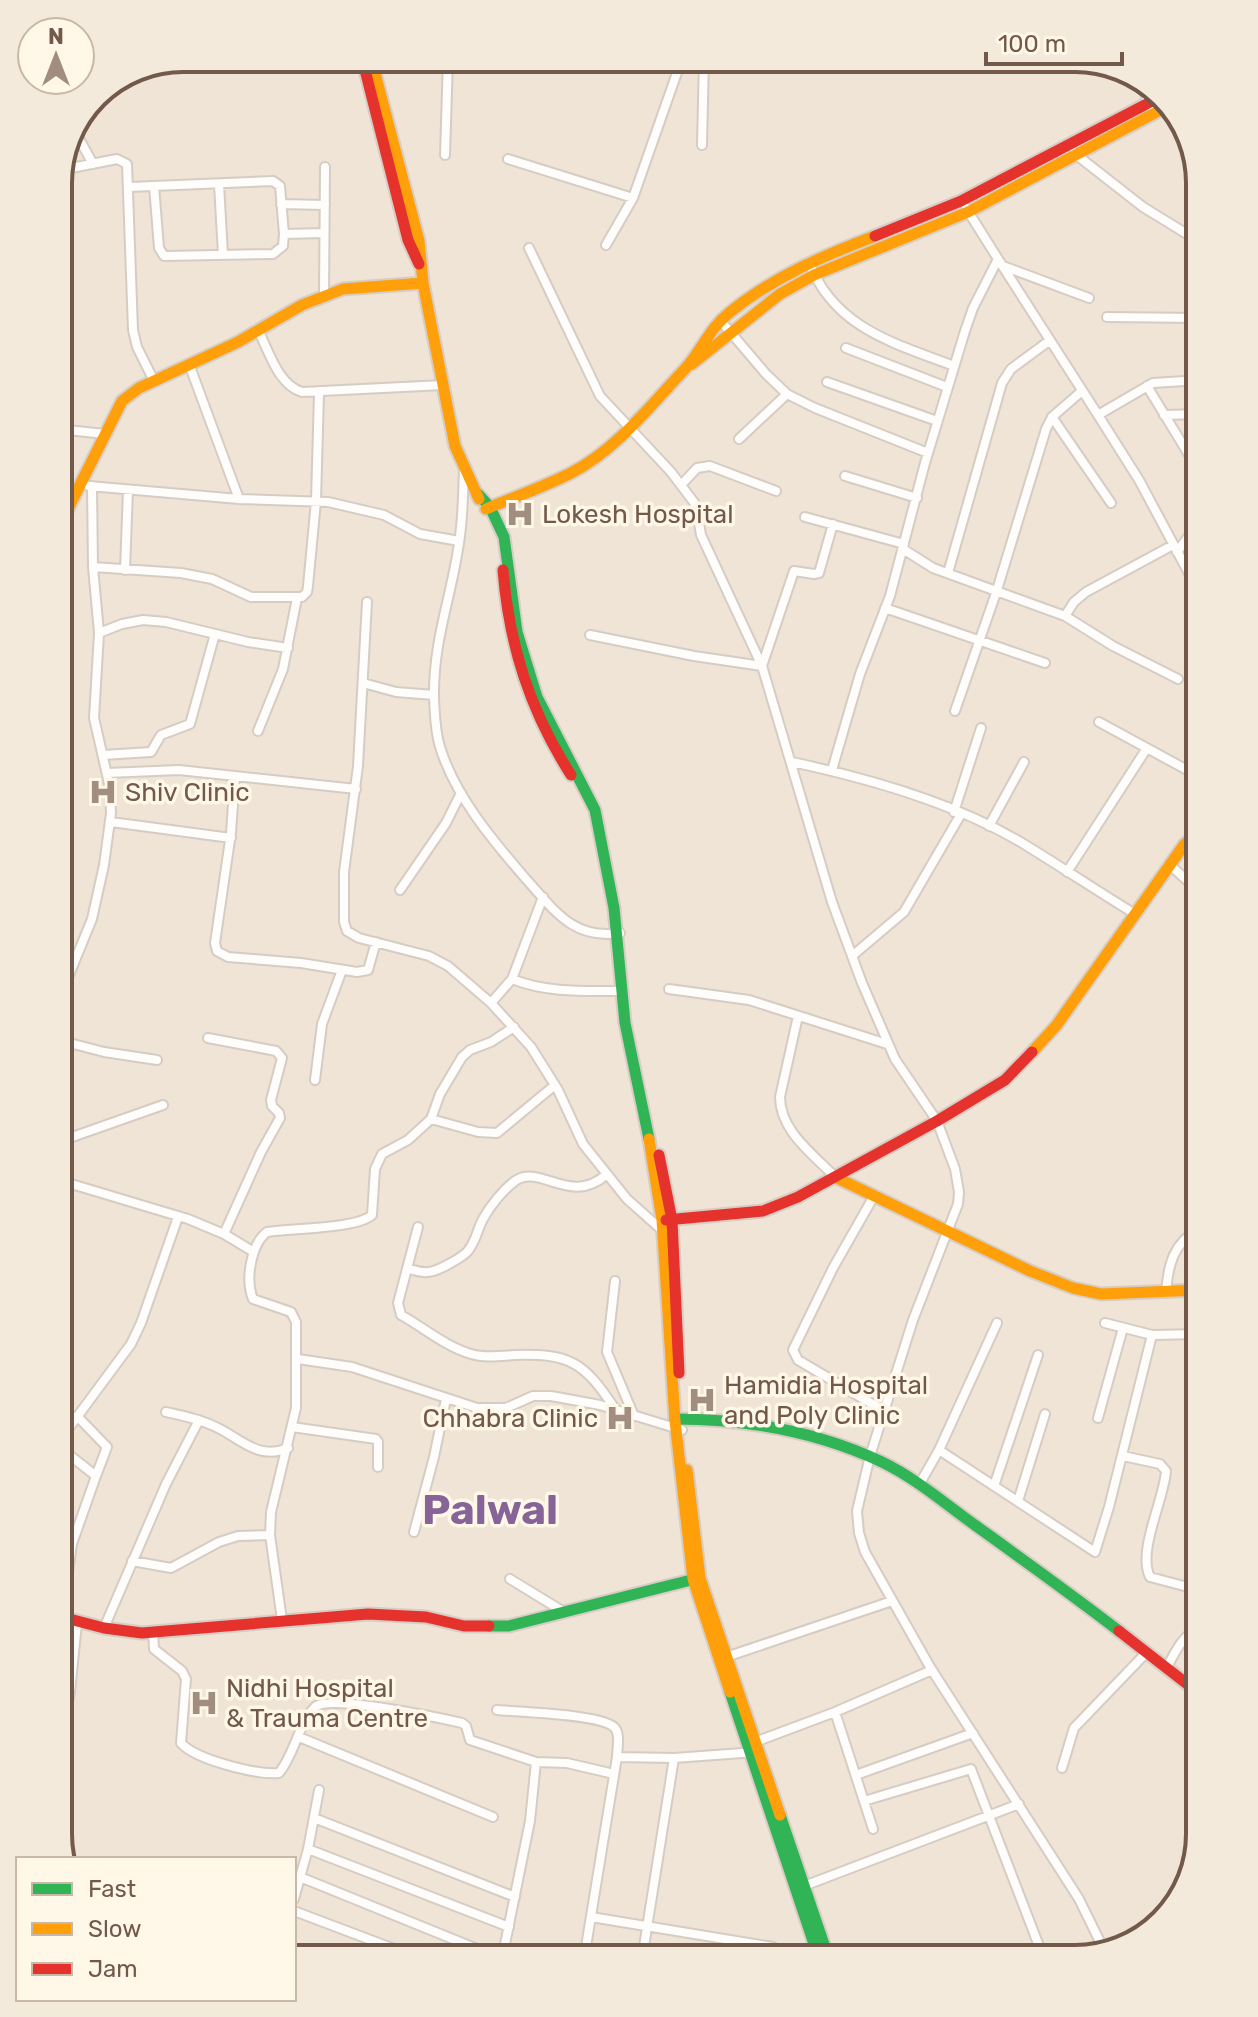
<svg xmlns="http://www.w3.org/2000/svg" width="1258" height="2017" font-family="Rubik,sans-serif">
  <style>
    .residential { fill: #efe4d5 }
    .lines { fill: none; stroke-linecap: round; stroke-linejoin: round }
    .street-casing { stroke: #d5ccc3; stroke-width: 12 }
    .fast-casing { stroke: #d7cdc4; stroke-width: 15 }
    .slow-casing { stroke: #d7cdc4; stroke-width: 15 }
    .jam-casing { stroke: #d7cdc4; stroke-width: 15 }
    .street { stroke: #fefdfc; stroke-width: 8 }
    .fast { stroke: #30b455; stroke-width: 11 }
    .slow { stroke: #ff9f0a; stroke-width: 11 }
    .jam { stroke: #e5322d; stroke-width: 11 }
    .labels { text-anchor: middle; stroke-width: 7; stroke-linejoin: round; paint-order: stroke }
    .poi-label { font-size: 26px; fill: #735949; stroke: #fff7e8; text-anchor: start }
    .town-label { font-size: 42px; font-weight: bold; fill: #876497; stroke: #fff7e8 }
    .rim { fill: none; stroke: #735949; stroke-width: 4 }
  </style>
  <rect width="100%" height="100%" fill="#f6f1e8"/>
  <path class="residential" d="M183 58H1083L1145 79 1187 128 1200 183V1834L1179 1903 1130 1946 1075 1959H294V1859H64L58 1834V176L95 94Z"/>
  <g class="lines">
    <defs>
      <path id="street" d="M504 58 584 61 596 58
        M1138 77 1150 106
        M77 135 93 164
        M702 145 704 58
        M1074 153 1143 207 1200 242
        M445 155 448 58
        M508 159 633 198
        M61 170 117 159 127 164 133 330 137 347 154 381
        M219 184 223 255
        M154 186 159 248 164 256 273 254 283 246 284 234
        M129 187 273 181 280 186 284 234 324 233
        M281 204 325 205
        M606 245 633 198 679 67 678 61 673 58
        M529 248 600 396 671 472 696 505 701 535 762 666 832 902 862 983 895 1059 937 1121 955 1169 959 1192 958 1204 913 1320 870 1456 857 1511 859 1533 865 1552 930 1667 1079 1899 1105 1952
        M998 259 1098 415
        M809 262C834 328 894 343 954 366
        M1003 266 1089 298
        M324 296 325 167
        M1107 317 1200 318
        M721 321 766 374 787 394 815 408 928 453
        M258 330C269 351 278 385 302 392L443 385
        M846 348 947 387
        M189 364 239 499
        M827 382 937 421
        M1147 386 1200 473
        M1164 415 1200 414
        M1052 417 1111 503
        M58 429 105 434
        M739 439 787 394
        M464 470C463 494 463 519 459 543 451 599 433 640 434 699 435 715 435 731 440 747 455 796 493 841 526 879 554 910 573 940 620 933
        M845 476 917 498
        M682 484 697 468 710 466 776 491
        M89 486 239 499 328 502 384 515 420 534 459 541
        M805 517 904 544
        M903 549 933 568 1065 616 1074 602 1086 592 1173 545
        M1177 552 1200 521
        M93 567 181 573 212 579 251 597H302L307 592 308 586 316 501 319 393
        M125 570 128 490
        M948 573 1002 383 1011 369 1049 341
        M1200 594 1139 480 1098 415 1153 383 1200 380
        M367 602 358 766 344 872V922L347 931 359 938 429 956 448 966 491 1003 531 1047 558 1090 583 1144 627 1199 663 1231
        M885 608 1045 663
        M1065 616 1113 646 1178 679
        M99 633 122 624 143 620 166 622 248 642 288 648
        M590 635 694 656 762 666 794 571 814 574 819 573 833 524
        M363 683 396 692 434 695
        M955 711 997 590 1046 429 1052 417 1082 391
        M1099 722 1200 777
        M258 731 283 669 297 598
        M103 755 151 752 161 735 190 724 215 634
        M792 762C867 778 961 805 1027 846 1063 868 1099 892 1135 914
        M832 770 860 674 890 596 925 463 965 331 973 308 998 259 966 208
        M107 773 179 770 356 789
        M235 776 231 833 215 943 217 951 228 957 301 963 357 972 368 970 376 942
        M954 812 981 728
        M111 822 231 838
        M989 826 1024 762
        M1170 865 1200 892
        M1067 872 1147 748
        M400 890 446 823 461 793
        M852 956 904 912 961 814
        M69 975 92 919 104 865 111 813 110 788 94 718 99 633 93 567 92 486
        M512 979C547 993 583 991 620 991
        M669 989 749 1000 887 1044
        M491 1003 512 979 543 897
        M58 1011 69 975 58 972
        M798 1016 780 1097C780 1131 813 1154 835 1177
        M208 1038 276 1051 282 1058 271 1100 272 1106 279 1113 280 1118 261 1152 224 1234
        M58 1040 104 1052 157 1060
        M315 1080 322 1024 342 970
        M431 1119 478 1132 497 1133 555 1085
        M58 1142 163 1105
        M58 1180 188 1219 224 1234 254 1252
        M874 1196 833 1268 793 1350 798 1360 884 1411
        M418 1227 398 1303 401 1315C423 1327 446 1347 471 1354 484 1358 500 1356 514 1355 570 1353 584 1362 615 1409
        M407 1268C424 1274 431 1274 447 1265 454 1261 461 1258 467 1252 476 1242 477 1230 483 1219 490 1206 503 1190 515 1181 540 1163 571 1207 607 1174
        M615 1281 607 1352 634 1416
        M1166 1293C1168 1265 1173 1243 1200 1228
        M1105 1323 1152 1335 1200 1334
        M298 1359 352 1367 477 1408H506L533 1396H551L600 1405 682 1430
        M166 1412C184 1416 203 1420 220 1429 243 1441 260 1460 288 1448
        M77 1416 107 1447 96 1476
        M1098 1418 1123 1328
        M292 1427 376 1439 378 1442V1467
        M939 1450 1095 1552 1109 1507 1152 1335
        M1123 1456 1160 1464 1166 1471C1164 1500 1137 1551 1150 1577L1184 1586 1200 1579
        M919 1485 939 1450 997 1323
        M994 1486 1038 1355
        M1018 1501 1045 1414
        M414 1532 434 1457 446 1399
        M58 1538 72 1544
        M132 1561 171 1568 219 1542 238 1536 270 1535
        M510 1579 564 1612
        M62 1617 72 1544 96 1476 63 1450 60 1440 131 1344 141 1323 178 1217
        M282 1620 270 1535 271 1512 296 1408V1322L291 1312 253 1299C245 1280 251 1244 267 1232 292 1228 356 1229 372 1215L375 1169 382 1154 408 1140 431 1119 440 1094 462 1057 470 1050 491 1042 514 1027
        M104 1628 166 1484 199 1420
        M153 1632 154 1649 182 1671 186 1679 181 1743C196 1760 257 1775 279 1773 295 1754 298 1724 315 1707 328 1694 440 1718 462 1723L466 1726 470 1740 536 1762 567 1763 614 1774
        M726 1657 892 1601
        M1167 1667C1175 1653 1183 1633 1200 1629
        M497 1710C519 1712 599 1714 614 1727 621 1734 617 1748 617 1757L584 1959
        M835 1712 873 1829
        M299 1737 493 1817
        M755 1742 835 1712 932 1670
        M58 1751 70 1692 77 1623
        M617 1757 674 1758 756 1752
        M1062 1768 1074 1728 1147 1652
        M856 1775 973 1733
        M864 1801 971 1769 1044 1959
        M314 1818 515 1897
        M308 1849 509 1927
        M300 1877 502 1959 530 1821 536 1762
        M804 1886 1019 1804
        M294 1899 308 1849 319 1790
        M294 1911 421 1959
        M591 1917 773 1947
        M504 1948 555 1959
        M294 1952 310 1959
        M642 1959 674 1758"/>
      <path id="fast" d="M478 494 490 507 504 537 517 632 537 697 595 810 614 908 625 1023 649 1139
        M675 1419C745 1419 818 1432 882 1462 915 1478 943 1502 972 1523 1022 1559 1071 1594 1119 1631
        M489 1626H509L699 1578
        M730 1692 819 1959
        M780 1815 829 1959"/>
      <path id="slow" d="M371 58 419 241 423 283 455 446 479 499
        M692 364 780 294 814 275 968 212 1168 106
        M486 509C514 497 544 487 571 473 616 450 650 406 684 370 701 352 709 329 729 313 773 277 823 256 875 236
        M58 529 122 401 139 388 238 342 302 305 343 289 423 283
        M1032 1052 1056 1026 1184 845 1200 831
        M649 1139 662 1220 675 1421 693 1579 730 1692
        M835 1177 1030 1271 1073 1288 1101 1294 1200 1290
        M687 1470 700 1578 780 1815"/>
      <path id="jam" d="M362 58 408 240 419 264
        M875 236 961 201 1160 97
        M503 570C509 645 530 711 571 775
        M659 1155 672 1220 679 1373
        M666 1220 763 1211 798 1197 937 1121 1005 1080 1032 1052
        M58 1616 104 1628 142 1633 368 1614 426 1617 464 1626H489
        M1119 1631 1200 1694"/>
    </defs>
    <use href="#street" class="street-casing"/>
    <use href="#fast" class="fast-casing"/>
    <use href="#slow" class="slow-casing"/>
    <use href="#jam" class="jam-casing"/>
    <use href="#street" class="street"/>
    <use href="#fast" class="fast"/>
    <use href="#slow" class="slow"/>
    <use href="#jam" class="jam"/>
  </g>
  <defs>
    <symbol id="hospital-bare" viewBox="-9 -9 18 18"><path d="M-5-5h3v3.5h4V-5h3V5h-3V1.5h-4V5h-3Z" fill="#a18e81" stroke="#fff7e8" stroke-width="2.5" paint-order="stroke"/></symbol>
  </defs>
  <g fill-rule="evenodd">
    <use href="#hospital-bare" x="500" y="494" width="40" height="40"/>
    <use href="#hospital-bare" x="83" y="772" width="40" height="40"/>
    <use href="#hospital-bare" x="682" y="1380" width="40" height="40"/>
    <use href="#hospital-bare" x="600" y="1398" width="40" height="40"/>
    <use href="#hospital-bare" x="184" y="1683" width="40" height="40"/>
  </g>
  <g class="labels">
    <g class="poi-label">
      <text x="542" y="523">Lokesh Hospital</text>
      <text x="125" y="801">Shiv Clinic</text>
      <text x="724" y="1394">Hamidia Hospital<tspan x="724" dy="30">and Poly Clinic</tspan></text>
      <text x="598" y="1427" text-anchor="end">Chhabra Clinic</text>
      <text x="226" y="1697">Nidhi Hospital<tspan x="226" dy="30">&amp; Trauma Centre</tspan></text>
    </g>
    <g class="town-label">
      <text x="490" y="1524">Palwal</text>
    </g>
  </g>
  <path d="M0 0H1258V2017H0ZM183 72H1075A111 111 0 0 1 1186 183V1834A111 111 0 0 1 1075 1945H183A111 111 0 0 1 72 1834V183A111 111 0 0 1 183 72Z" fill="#f4eadb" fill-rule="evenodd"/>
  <path class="rim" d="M183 72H1075A111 111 0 0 1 1186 183V1834A111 111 0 0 1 1075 1945H183A111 111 0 0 1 72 1834V183A111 111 0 0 1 183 72Z"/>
  <rect x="16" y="1857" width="280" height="144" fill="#fff7e8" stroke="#c7b8a8" stroke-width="2"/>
  <rect x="32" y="1883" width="40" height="12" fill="#30b455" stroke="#c7b8a8" stroke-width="2"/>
  <text x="88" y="1897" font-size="24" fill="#735949">Fast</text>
  <rect x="32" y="1923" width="40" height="12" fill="#ff9f0a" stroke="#c7b8a8" stroke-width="2"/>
  <text x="88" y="1937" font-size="24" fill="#735949">Slow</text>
  <rect x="32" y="1963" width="40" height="12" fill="#e5322d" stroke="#c7b8a8" stroke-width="2"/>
  <text x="88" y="1977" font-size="24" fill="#735949">Jam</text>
  <g transform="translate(56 56)"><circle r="38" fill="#fff7e8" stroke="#c7b8a8" stroke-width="2"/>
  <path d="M0-6L14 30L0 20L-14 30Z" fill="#a18e81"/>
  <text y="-12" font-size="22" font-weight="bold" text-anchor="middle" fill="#735949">N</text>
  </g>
  <path d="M986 52v12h136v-12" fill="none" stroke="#735949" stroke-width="4"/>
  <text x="998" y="52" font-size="24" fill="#735949" stroke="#fff7e8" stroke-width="6" paint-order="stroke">100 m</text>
</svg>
